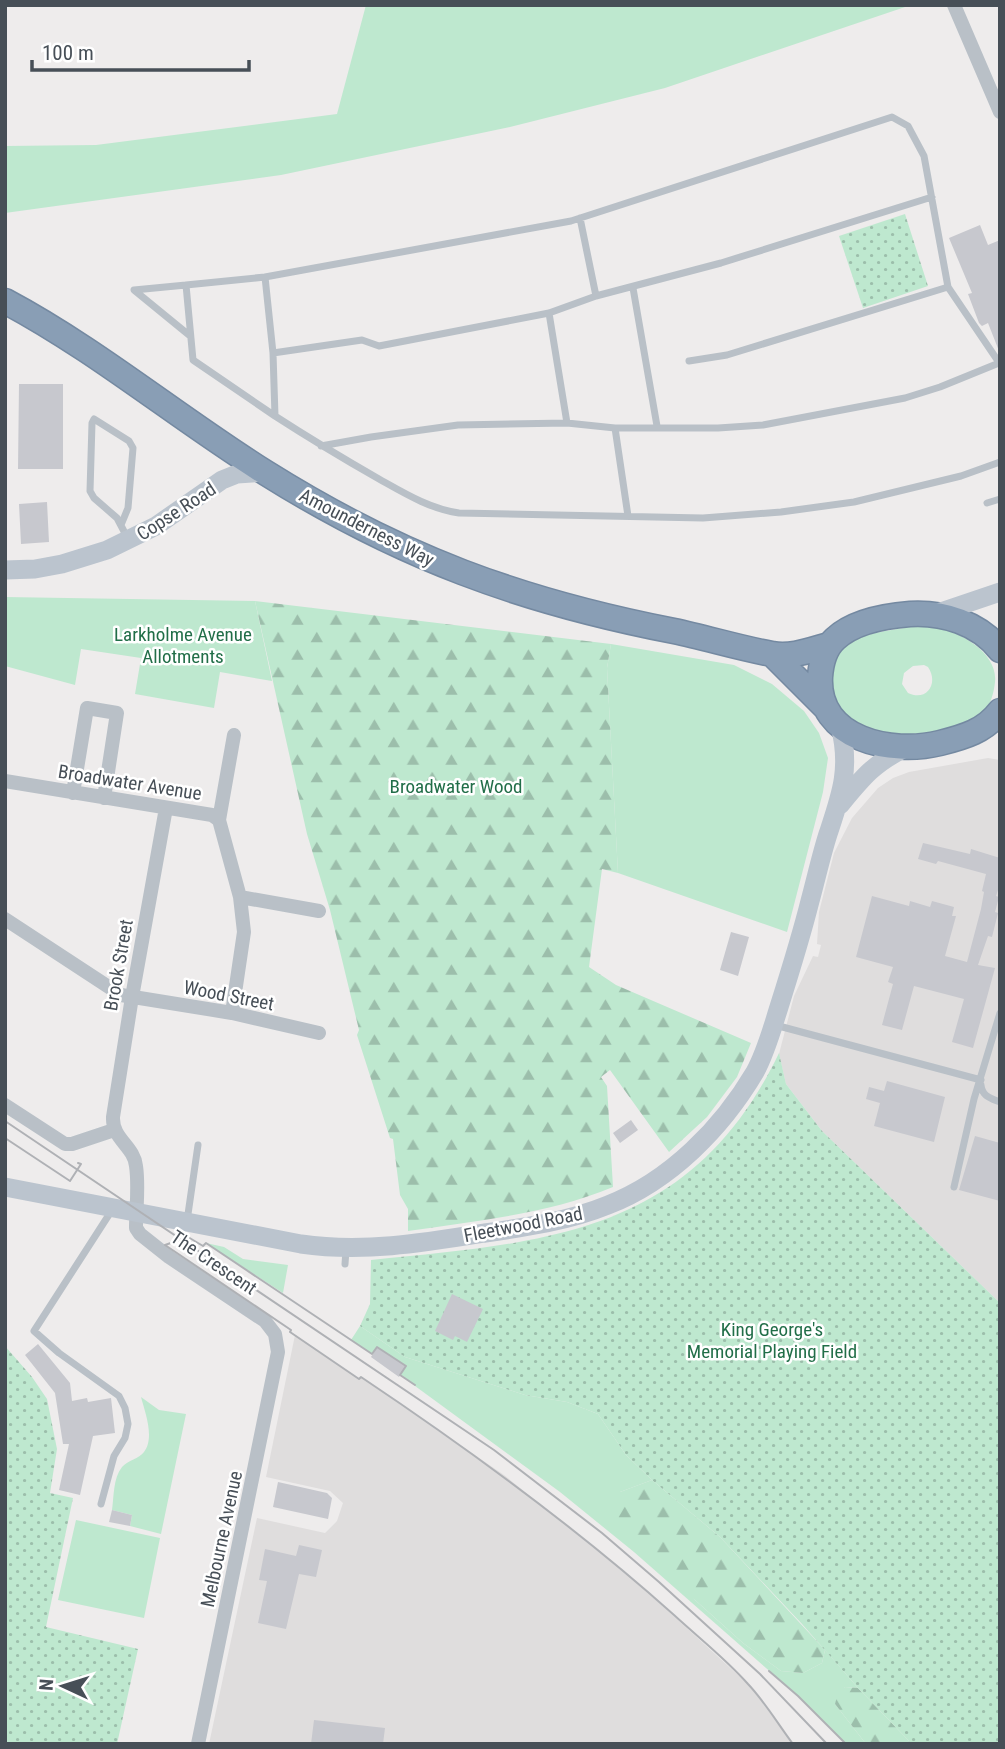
<svg xmlns="http://www.w3.org/2000/svg" width="1005" height="1749" font-family="'Roboto Condensed',sans-serif">
  <style>
    .education { fill: #dfdddd }
    .green { fill: #bee8cf; fill-rule: evenodd }
    .forest { fill: url(#forest-firs) }
    .park { fill: url(#park-dots) }
    .building { fill: #c7c8ce }
    .lines { fill: none; stroke-linecap: round; stroke-linejoin: round }
    .highway-casing { stroke: #7489a1; stroke-width: 27 }
    .lane { stroke: #b9c0c7; stroke-width: 7 }
    .street { stroke: #b9c0c7; stroke-width: 14 }
    .secondary { stroke: #bbc4ce; stroke-width: 19 }
    .highway { stroke: #899eb5; stroke-width: 24 }
    .tram { stroke: #afb1b5; stroke-width: 2 }
    .labels { text-anchor: middle; stroke-width: 5; stroke-linejoin: round; paint-order: stroke }
    .street-label { font-size: 19px; fill: #474f57; stroke: #fff }
    .park-label { font-size: 19px; fill: #216e48; stroke: #fff }
  </style>
  <defs>
    <pattern id="forest-firs" width="22" height="20" patternUnits="userSpaceOnUse" patternTransform="scale(1.75)"><rect width="22" height="20" fill="#bee8cf"/><path d="M5 1l3.5 6h-7zM16 11l3.5 6h-7z" fill="#9cbeab"/></pattern>
    <pattern id="park-dots" width="8" height="8" patternUnits="userSpaceOnUse" patternTransform="scale(1.75)"><rect width="8" height="8" fill="#bee8cf"/><path d="M2 2h.1M6 6h.1" fill="none" stroke="#9cbeab" stroke-width="1.8" stroke-linecap="round"/></pattern>
  </defs>
  <rect width="100%" height="100%" fill="#eeecec"/>
  <path class="education" d="M988 758 1000 760V1303L822 1131 786 1084 779 1054 794 996 813 956 818 957 821 945 817 944 819 912 834 853 852 818 878 788 893 778 909 772Z
    M295 1335 359 1379 361 1377 504 1475 633 1579 749 1685 793 1744H209L257 1518 325 1533 337 1521 343 1503 330 1491 266 1477Z"/>
  <path class="green" d="M366 5H911L665 88 510 127 281 175 5 213V146L96 145 337 114Z
    M5 597 255 601 272 681 220 672 214 708 135 694 141 658 81 649 75 685 5 666Z
    M916 626C923 627 931 626 937 628 962 632 998 654 995 682 994 692 991 704 984 712 966 730 906 738 881 733 873 732 864 727 856 723 845 718 833 703 832 690 827 633 872 634 916 626ZM924 665 928 667C939 683 927 702 908 693L902 684 904 673 913 666Z
    M611 644 734 665 772 684 804 711 819 733 828 758 823 792 787 932 618 873 607 668Z
    M206 1243 224 1247 243 1259 288 1265 283 1293Z
    M360 1326 405 1357 525 1395 567 1402 598 1414 626 1455 652 1480 620 1492 695 1600 743 1643 781 1671 803 1673 822 1663 825 1650 858 1688 845 1687 835 1704 866 1744H846L798 1696 634 1552 560 1492 400 1375 377 1348 372 1354 351 1340Z
    M141 1397 159 1410 186 1414 161 1534 130 1526 132 1515 112 1510C114 1497 113 1478 122 1467 128 1460 139 1459 144 1452 155 1438 145 1412 141 1397Z
    M76 1520 160 1538 144 1618 58 1600Z"/>
  <path class="forest" d="M255 601 611 644 607 668 618 873 602 869 589 967 616 985 751 1043 737 1077 707 1117 669 1152 610 1070 601 1077 607 1086 613 1187C548 1214 477 1221 408 1231V1209L400 1195 393 1139 390 1138 357 1035 359 1030 330 910 307 834Z
    M652 1480 720 1537 825 1650 822 1663 803 1673 781 1671 743 1643 627 1539 616 1512 620 1492Z
    M845 1687 858 1688 912 1744H866L835 1704 837 1695Z"/>
  <path class="park" d="M905 214 928 286 863 308 839 236Z
    M779 1053 786 1084 822 1131 1000 1303V1744H912L858 1688 802 1624 720 1537 652 1480 626 1455 598 1414 567 1402 525 1395 405 1357 360 1326 370 1304 371 1260C550 1242 692 1234 779 1053Z
    M5 1346 32 1377 47 1399 57 1449 50 1493 73 1498 46 1627 138 1649 117 1744H5Z"/>
  <path class="building" d="M980 225 988 245 1000 240 999 351 988 323 982 326 979 323 968 294 972 293 949 238Z
    M19 384H63V469H18Z
    M47 502 49 542 21 544 19 504Z
    M923 843 970 854 971 849 1000 858V884L996 896 999 897 995 912 998 913 992 937 988 936 978 965 995 968 973 1048 952 1042 964 999 914 986 902 1030 882 1025 893 984 888 982 893 967 856 957 872 896 909 906 910 901 930 907 932 901 954 907 952 916H956L945 956 967 962 981 909 984 892 982 891 986 874 938 861 936 864 918 859Z
    M731 932 749 937 738 976 720 970Z
    M887 1081 945 1097 934 1142 874 1126 880 1103 866 1099 869 1087 884 1091Z
    M631 1120 638 1130 620 1143 613 1133Z
    M975 1136 1000 1143V1201L959 1190Z
    M452 1294 483 1309 467 1342 455 1336 453 1340 435 1331Z
    M38 1344 70 1383 72 1401 87 1398 88 1402 111 1398 115 1433 93 1436 80 1495 59 1490 69 1444H63L55 1393 25 1355Z
    M377 1347 406 1366 399 1377 371 1357Z
    M278 1482 327 1493 332 1498 328 1519 273 1507Z
    M112 1510 132 1515 130 1526 109 1522Z
    M299 1545 322 1550 316 1577 299 1574 286 1629 258 1623 267 1581 259 1580 265 1549 296 1556Z
    M314 1720 385 1728 383 1744H311Z"/>
  <g class="lines">
    <defs>
      <path id="highway" d="M5 301C97 350 178 418 266 473 400 557 520 601 674 631 707 638 739 648 772 654 790 658 811 650 829 645
        M1000 650C979 623 943 612 910 614 885 616 854 621 835 639 824 649 821 663 820 677 817 740 892 755 940 743 964 737 985 731 1000 711
        M773 655 825 707"/>
    </defs>
    <use href="#highway" class="highway-casing"/>
    <path class="lane" d="M580 218 596 296
      M265 277 186 285 193 360 275 416
      M186 285 134 290 189 335
      M633 288 657 426
      M549 313 567 423
      M273 353 362 340 379 346 549 313 596 296 721 263 932 197
      M689 361 727 355 948 287
      M1000 364 948 287 924 156 908 126 892 117 571 221 265 277 273 353 275 416C309 438 344 459 379 479 404 493 430 509 459 513L703 518 781 512 854 502 961 476 1000 462
      M615 428 628 516
      M321 446 371 437 458 425 567 423 615 428H718L763 425 905 398 940 387 999 363
      M987 503 1000 499
      M121 525 128 508 133 448 129 441 94 419 92 423 90 491 94 498 117 518 127 537
      M775 1025 981 1080
      M981 1085C982 1096 990 1098 1000 1102
      M954 1187 974 1099 1000 1013
      M187 1221 198 1145
      M345 1264 346 1250
      M101 1504 114 1456 125 1438 128 1424 125 1408 119 1396 59 1353 34 1331 112 1210"/>
    <path class="street" d="M954 5 1000 112
      M5 781 212 815 219 820 240 897 244 932 232 1013
      M73 793 87 708 117 713 104 798
      M166 808 132 997 113 1117C112 1139 134 1146 136 1166 139 1186 136 1208 136 1228L140 1234 169 1257 265 1321 275 1334 278 1352 198 1744
      M219 820 234 735
      M240 897 319 911
      M5 919 121 995 232 1013 319 1033
      M5 1105 65 1144H72L114 1130"/>
    <path class="secondary" d="M5 570 35 569 62 564 107 550 156 526 222 480 237 474 265 472
      M935 614 1000 592
      M840 805C863 777 874 763 907 747
      M5 1187 301 1244C363 1253 423 1243 485 1233 527 1227 569 1221 608 1205 670 1181 722 1128 755 1072 766 1052 772 1029 779 1007 790 972 801 937 810 901 816 879 821 856 828 834 841 795 851 768 840 726"/>
    <use href="#highway" class="highway"/>
    <path class="tram" d="M5 1121 494 1450 602 1533 659 1582 760 1674 827 1744
      M5 1138 70 1181 81 1164 78 1163
      M165 1245 188 1237 203 1246 206 1243 372 1354 377 1347 406 1366 400 1375 415 1385
      M165 1245 291 1330 290 1332 359 1379 361 1377C470 1450 576 1527 674 1615 699 1638 726 1659 748 1684 765 1702 778 1724 793 1744
      M769 1671 798 1696 846 1744"/>
  </g>
  <g class="labels">
    <g class="street-label">
      <text transform="translate(176 511) rotate(-33)" y="7">Copse Road</text>
      <text transform="translate(367 527) rotate(27)" y="7">Amounderness Way</text>
      <text transform="translate(130 782) rotate(9)" y="7">Broadwater Avenue</text>
      <text transform="translate(118 965) rotate(-80)" y="7">Brook Street</text>
      <text transform="translate(229 995) rotate(11)" y="7">Wood Street</text>
      <text transform="translate(523 1224) rotate(-11)" y="7">Fleetwood Road</text>
      <text transform="translate(214 1262) rotate(34)" y="7">The Crescent</text>
      <text transform="translate(221 1539) rotate(-78)" y="7">Melbourne Avenue</text>
    </g>
    <g class="park-label">
      <text x="183" y="641">Larkholme Avenue<tspan x="183" dy="22">Allotments</tspan></text>
      <text x="456" y="793">Broadwater Wood</text>
      <text x="772" y="1336">King George's<tspan x="772" dy="22">Memorial Playing Field</tspan></text>
    </g>
  </g>
  <rect width="1005" height="1749" fill="none" stroke="#474f57" stroke-width="14"/>
  <g transform="translate(63 1686) rotate(274)" stroke="#ffffff" stroke-width="5" paint-order="stroke">
  <path d="M0-5L12 26L0 18L-12 26Z" fill="#474f57"/>
  <text y="-10" font-size="19" font-weight="bold" text-anchor="middle" fill="#474f57">N</text>
  </g>
  <path d="M32 60v10h217v-10" fill="none" stroke="#474f57" stroke-width="3.5"/>
  <text x="42" y="60" font-size="21" fill="#474f57" stroke="#ffffff" stroke-width="5" paint-order="stroke">100 m</text>
</svg>
